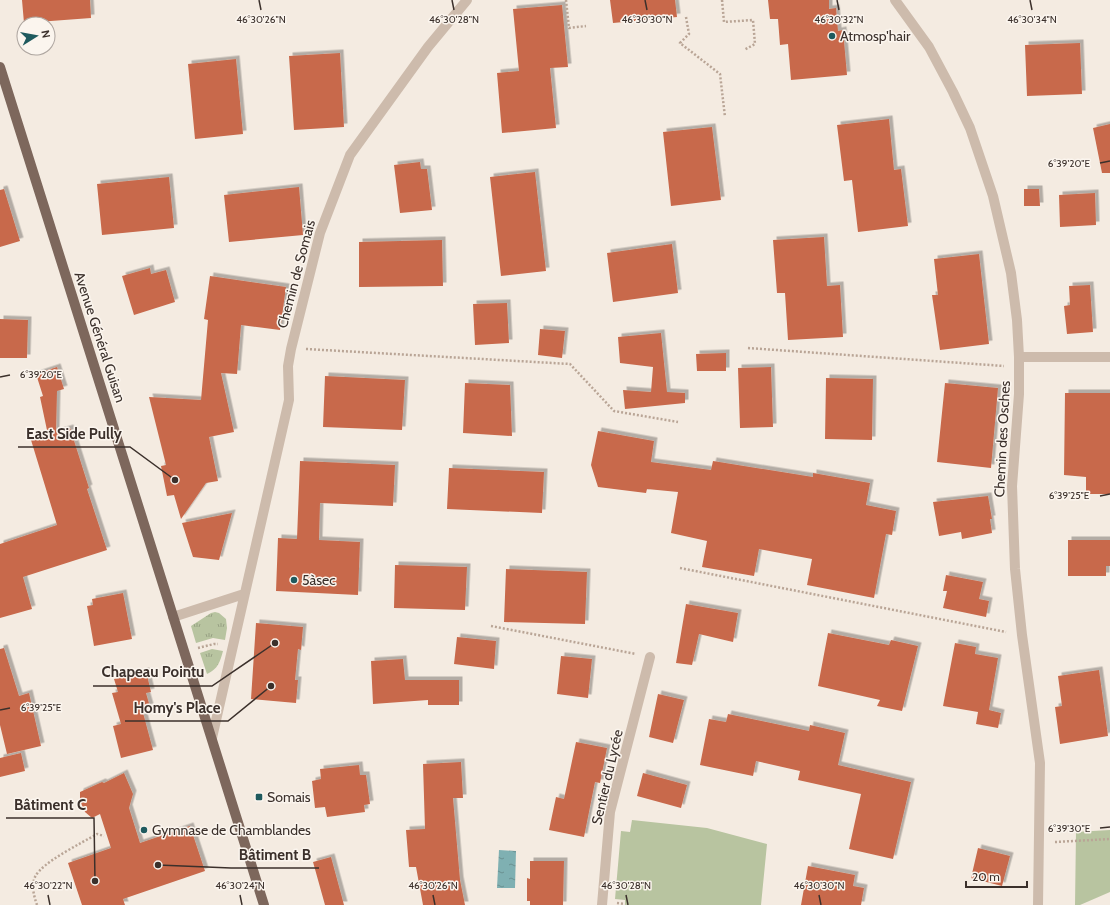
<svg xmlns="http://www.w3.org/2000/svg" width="1110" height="905" font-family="Cabin,sans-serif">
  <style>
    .grass { fill: url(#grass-tufts) }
    .park { fill: #b8c4a0 }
    .water { fill: url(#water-ripples) }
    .building { fill: #c8694b; filter: url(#shadow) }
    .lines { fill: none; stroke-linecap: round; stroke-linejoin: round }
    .path { stroke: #b9a596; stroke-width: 2.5; stroke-dasharray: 2 2; stroke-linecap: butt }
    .minor { stroke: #cdbbac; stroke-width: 10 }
    .major { stroke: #7d675c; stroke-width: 10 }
    .ticks { fill: none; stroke: #3b302b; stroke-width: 1.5 }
    .poi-dot { fill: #1f5a5e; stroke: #fbf5ee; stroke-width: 1.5 }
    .labels { text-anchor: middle; stroke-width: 3; stroke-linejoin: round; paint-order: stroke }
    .poi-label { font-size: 14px; fill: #3b302b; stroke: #fbf5ee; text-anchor: start }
    .street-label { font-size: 14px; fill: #3b302b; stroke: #fbf5ee }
    .ticks-label { font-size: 10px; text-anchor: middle; fill: #3b302b; stroke: #fbf5ee; stroke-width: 3; stroke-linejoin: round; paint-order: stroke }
    .leader { fill: none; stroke: #3b302b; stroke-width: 1.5 }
    .callout-dot { fill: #3b302b; stroke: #fbf5ee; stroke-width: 1.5 }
    .callout-label { font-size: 15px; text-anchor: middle; font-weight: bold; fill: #3b302b; stroke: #fbf5ee; stroke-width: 3; stroke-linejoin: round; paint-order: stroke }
  </style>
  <defs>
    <pattern id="grass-tufts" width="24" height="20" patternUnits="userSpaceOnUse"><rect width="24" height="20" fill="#b8c4a0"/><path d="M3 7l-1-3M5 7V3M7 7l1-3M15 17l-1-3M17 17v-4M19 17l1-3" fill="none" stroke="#97a083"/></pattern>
    <pattern id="water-ripples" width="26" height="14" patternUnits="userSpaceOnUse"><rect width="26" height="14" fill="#7fb0b2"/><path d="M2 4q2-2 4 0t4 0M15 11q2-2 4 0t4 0" fill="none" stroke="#699091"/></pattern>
    <filter id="shadow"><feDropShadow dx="3.5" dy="-3.5" stdDeviation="0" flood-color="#0004"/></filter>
  </defs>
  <rect width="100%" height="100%" fill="#f4ebe1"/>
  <path class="grass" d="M215 612 219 613 226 619 227 628 225 640 213 638 196 643 191 626 211 613Z
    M212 649 223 651C220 662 218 669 207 674L200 653Z"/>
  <path class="park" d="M632 820 707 828 767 844 761 905H625V900L615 899 621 831 630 832Z
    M1110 830V892L1080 905H1075L1076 832Z"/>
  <path class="water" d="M499 850 516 851 515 888H497Z"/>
  <path class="building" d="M22 0H90L91 18 24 23Z
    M610 0H675L677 17 613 23Z
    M768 0H829V9L836 8 838 31 843 30 847 75 791 80 788 44 780 45 778 19H770Z
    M562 5 568 67 550 68 556 128 502 133 497 73 519 71 513 9Z
    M1080 43 1082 94 1027 96 1025 45Z
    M340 53 344 127 294 130 289 56Z
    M236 59 243 134 195 139 188 64Z
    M889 119 894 170 901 169 908 226 858 232 852 180 844 181 837 125Z
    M1110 124V173H1102L1093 128Z
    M712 127 721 200 671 206 663 132Z
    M420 162 421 169H427L432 210 400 213 394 165Z
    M535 172 546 271 501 276 490 177Z
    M169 177 174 228 102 235 97 184Z
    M299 187 303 235 229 242 224 195Z
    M4 189 20 241 0 247V190Z
    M1024 189H1039L1040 206H1024Z
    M1095 193 1096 225 1060 227 1059 195Z
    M824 237 827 286 840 285 843 337 788 340 785 293H777L773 240Z
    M442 240 443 286 359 287V242Z
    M672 244 678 293 613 302 607 253Z
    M979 254 989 344 940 350 932 295H938L934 259Z
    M150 268 151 274 166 270 175 302 134 315 122 276Z
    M210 276 286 287 280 330 241 325 237 374 221 373 234 432 209 437 218 481 206 483 181 519 174 495 167 496 161 466 166 465 149 397 201 400 208 320 204 319Z
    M1090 285 1093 332 1067 334 1064 306 1070 305 1069 286Z
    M507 303 509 343 475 345 473 304Z
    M0 319 28 320 27 358H0Z
    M540 329 565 331 562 358 538 355Z
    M661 333 667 392 685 393V403L625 409 623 390 651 392 653 367 620 363 618 337Z
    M726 353V371H697L696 354Z
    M57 367 64 389 57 391 56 432 70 428 89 488 87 489 107 550 23 577 32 609 0 618V544L57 525 31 440 48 435 40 397 43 396 36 374Z
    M771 367 773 427 740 428 738 368Z
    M325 376 405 380 402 430 323 427Z
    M826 378 873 379 872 440 825 439Z
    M465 383 510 385 512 436 463 433Z
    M945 383 998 388 991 468 937 462Z
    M1065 393H1110V494H1086V477L1064 475Z
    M598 431 654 441 651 462 711 470 713 461 813 477V473L870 483 866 505 896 511 892 535 886 534 874 598 807 585 812 559 759 549 754 576 702 567 707 541 671 533 678 492 647 489 646 493 598 487 591 465Z
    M300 461 395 465 393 506 320 503 319 540 360 542 358 595 276 591 278 538 297 539Z
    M449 468 544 472 542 513 447 509Z
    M988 496 992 519H990L992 533 962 539 961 532 939 536 933 502Z
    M232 513 219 560 193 557 182 523Z
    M1068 540H1110V566H1106V576H1068Z
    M395 565 467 567 465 610 394 608Z
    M506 569 587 572 585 624 504 622Z
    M946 575 983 582 979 599 989 601 986 617 943 608 947 591H943Z
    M123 593 132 639 94 646 87 606 93 605 92 599Z
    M686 604 738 613 733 642 699 634 692 665 676 663Z
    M256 623 303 627 301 650 298 649 295 680H298L296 703 251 699Z
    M828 633 889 645 891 640 918 646 902 711 877 706 880 700 818 686Z
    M457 637 496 641 494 669 454 664Z
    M955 643 976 647 975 654 998 658 989 710 1001 713 998 728 976 724 978 712 943 706Z
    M4 648 19 696 29 693 41 746 7 754 0 725V649Z
    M561 656 592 659 588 698 557 694Z
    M403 659 405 680H459V705H428V700L373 704 371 661Z
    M1099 670 1108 736 1060 744 1055 707 1062 706 1058 676Z
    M146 671 151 692 146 693 150 707 142 709 153 750 121 758 113 726 121 724 112 693 118 692 114 679Z
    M658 694 684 700 673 743 649 737Z
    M728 714 809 731 810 725 845 733 838 765 911 782 893 859 849 849 861 794 798 780 800 771 756 761 753 776 700 765 709 719 726 722Z
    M576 742 607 748 600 783 595 782 584 837 549 830 556 797 564 799Z
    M21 753 25 771 0 777V758Z
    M461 762 463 798H453L460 880 465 905H423L416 867H409L406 830 425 829 423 764Z
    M359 765 360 775H366L370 804 364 805 365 812 327 817 325 807 315 808 312 781 321 779 320 769Z
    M124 773 133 794 129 808 140 843 190 826 205 871 123 899 125 905H82L68 863 111 848 100 814 92 818 85 812 80 801V792L102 782 104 783Z
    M643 773 687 785 681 808 637 796Z
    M978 848 1010 856 1002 886 971 878Z
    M331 857 344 905H325L313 862Z
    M530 861H564L563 905H530V901H527V878L530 879Z
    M808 866 855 875 853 886 864 888 861 905H801Z"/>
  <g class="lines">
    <path class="path" d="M566 0 569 28 586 26
      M722 0 724 22 753 20 755 44 744 50
      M686 17 689 34 680 43 720 74 725 117
      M748 348 1004 366
      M306 349 570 364 614 411 678 422
      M680 568 1006 632
      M491 626 636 654
      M198 648 214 644H218
      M1055 842 1110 839
      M617 903 625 904
      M37 905C34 896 31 886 35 877 42 862 82 843 97 834L104 836"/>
    <path class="minor" d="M895 0 929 47 953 92 970 128 993 196 1011 273 1017 320 1019 357V394L1012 486 1015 569 1022 635 1040 763 1038 905
      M1019 357H1110
      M173 617 244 594
      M212 738 289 400 288 366 291 349 320 233 350 155 428 47 467 0
      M602 905 610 812 650 657"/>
    <path class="major" d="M0 67 264 905"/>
  </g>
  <path class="ticks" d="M259 0 261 10M452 0 454 10M645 0 647 10M837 0 839 10M1030 0 1032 10M1100 163 1110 161M0 377 10 375M1100 496 1110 494M0 710 10 708M1100 828 1110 827M48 895 50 905M240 895 242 905M433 895 435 905M626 895 628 905M819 895 821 905"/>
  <g class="poi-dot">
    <circle cx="832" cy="36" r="4"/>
    <circle cx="294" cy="580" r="4"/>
    <rect x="255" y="793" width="8" height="8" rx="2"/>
    <circle cx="144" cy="830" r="4"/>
  </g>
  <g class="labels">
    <g class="poi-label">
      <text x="840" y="41">Atmosp'hair</text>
      <text x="302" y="585">5àsec</text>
      <text x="267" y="802">Somais</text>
      <text x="152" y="835">Gymnase de Chamblandes</text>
    </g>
    <g class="street-label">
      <text transform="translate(296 274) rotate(-75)" y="5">Chemin de Somais</text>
      <text transform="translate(100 337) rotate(72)" y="5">Avenue Général Guisan</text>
      <text transform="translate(1002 439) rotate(-87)" y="5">Chemin des Osches</text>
      <text transform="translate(607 777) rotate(-77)" y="5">Sentier du Lycée</text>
    </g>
  </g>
  <g class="ticks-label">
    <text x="261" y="23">46°30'26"N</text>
    <text x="454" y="23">46°30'28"N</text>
    <text x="647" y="23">46°30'30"N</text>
    <text x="839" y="23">46°30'32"N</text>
    <text x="1032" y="23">46°30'34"N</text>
    <text x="1069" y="167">6°39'20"E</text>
    <text x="41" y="378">6°39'20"E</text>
    <text x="1069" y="499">6°39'25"E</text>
    <text x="41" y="711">6°39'25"E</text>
    <text x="1069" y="832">6°39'30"E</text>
    <text x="48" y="889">46°30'22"N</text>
    <text x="240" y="889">46°30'24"N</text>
    <text x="433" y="889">46°30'26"N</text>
    <text x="626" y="889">46°30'28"N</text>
    <text x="819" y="889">46°30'30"N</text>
  </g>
  <path class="leader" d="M175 480L130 447H18M275 643L212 686H93M271 686L228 721H125M95 881L94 818H6M158 865L231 868H319"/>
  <g class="callout-dot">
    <circle cx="175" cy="480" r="4"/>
    <circle cx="275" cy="643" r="4"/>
    <circle cx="271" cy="686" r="4"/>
    <circle cx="95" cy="881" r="4"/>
    <circle cx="158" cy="865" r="4"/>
  </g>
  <g class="callout-label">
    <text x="74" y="439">East Side Pully</text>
    <text x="153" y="677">Chapeau Pointu</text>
    <text x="177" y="713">Homy's Place</text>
    <text x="50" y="810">Bâtiment C</text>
    <text x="275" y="860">Bâtiment B</text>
  </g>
  <g transform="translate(36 36) rotate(79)"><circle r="19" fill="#fbf5ee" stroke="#aea6a0"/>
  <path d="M0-3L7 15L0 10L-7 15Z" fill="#1f5a5e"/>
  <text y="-6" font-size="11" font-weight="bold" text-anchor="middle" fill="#3b302b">N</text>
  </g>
  <path d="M966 881v6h61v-6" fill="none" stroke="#3b302b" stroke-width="2"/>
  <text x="972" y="881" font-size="12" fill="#3b302b" stroke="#fbf5ee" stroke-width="3" paint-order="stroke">20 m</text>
</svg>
